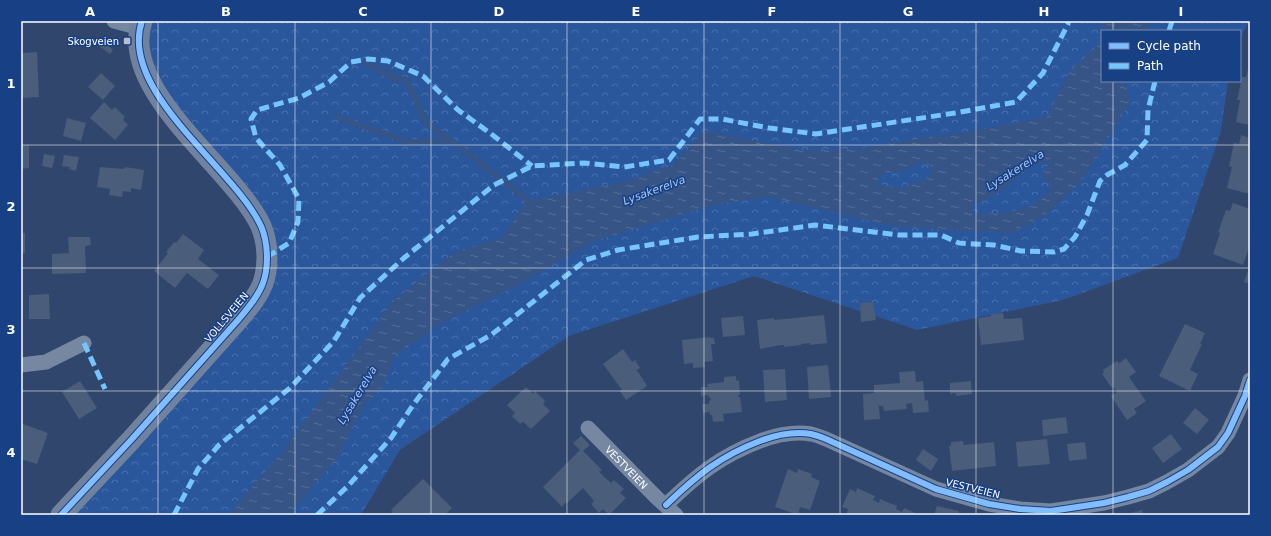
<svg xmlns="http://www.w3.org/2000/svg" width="1271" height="536" font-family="'DejaVu Sans',sans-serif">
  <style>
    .forest { fill: url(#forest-crowns) }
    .water { fill: url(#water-ripples); fill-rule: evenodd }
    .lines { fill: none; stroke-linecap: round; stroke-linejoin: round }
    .stream { stroke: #365485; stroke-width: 5.5 }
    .building { fill: #4a5d7b }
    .street { stroke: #7687a2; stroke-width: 15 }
    .secondary { stroke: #71829e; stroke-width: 21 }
    .quiet { stroke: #76c5fe; stroke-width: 5; stroke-dasharray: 10 5; stroke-linecap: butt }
    .cycleway-casing { stroke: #174085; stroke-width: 8 }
    .cycleway { stroke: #80bcff; stroke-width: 6 }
    .grid { fill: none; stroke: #fff; stroke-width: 1; stroke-opacity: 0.55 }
    .poi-dot { fill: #b7becc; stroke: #174085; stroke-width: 1.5 }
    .labels { text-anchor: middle; stroke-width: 3; stroke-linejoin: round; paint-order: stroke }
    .poi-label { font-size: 10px; fill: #fff; stroke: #174085; text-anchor: end }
    .street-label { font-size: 10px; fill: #fff; stroke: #174085 }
    .water-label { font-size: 11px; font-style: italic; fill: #a7c5f5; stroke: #174085 }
    .neatline { fill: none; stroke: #fff; stroke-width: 1.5 }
    .grid-label { font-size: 13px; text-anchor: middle; font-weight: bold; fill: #fff }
  </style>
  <defs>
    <pattern id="forest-crowns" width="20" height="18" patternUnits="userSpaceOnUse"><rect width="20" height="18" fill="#2a569c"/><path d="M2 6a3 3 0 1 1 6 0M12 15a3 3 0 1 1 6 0" fill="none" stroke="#4a6fab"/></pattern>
    <pattern id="water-ripples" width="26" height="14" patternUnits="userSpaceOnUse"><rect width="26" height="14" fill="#365485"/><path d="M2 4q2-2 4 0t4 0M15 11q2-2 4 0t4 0" fill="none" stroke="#546e97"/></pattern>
  </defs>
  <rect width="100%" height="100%" fill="#30466c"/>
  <path class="forest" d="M142 21H1249L1240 40V31H1102V81H1228L1221 131 1178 258 1063 300 917 330 754 276 569 336 400 450 361 515H58L263 283 261 227 161 99Z"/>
  <path class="water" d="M1105 21H1153L1147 31H1102Z
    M1102 32V81H1125L1130 103 1081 182 1045 216 1012 233 948 230 887 225 770 197 717 204 595 241 510 289 439 324 394 357 384 385 364 406 337 458 289 515H228L282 452 394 300 455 252 502 238 526 202 626 181 673 165 705 131 803 150 856 149 922 138 968 132 1047 117 1070 71 1098 45ZM1044 161 1048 165 1042 174 1051 189 1032 206 1006 213 974 214 973 205 1003 190 1031 166ZM923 162 931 166V174L924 181 913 183 902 189 875 183 884 173 897 172Z"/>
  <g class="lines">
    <path class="stream" d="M364 62 394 78 407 80 426 123 451 140
      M337 117 408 142 451 140 534 205"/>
  </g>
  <path class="building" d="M104 42 113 50 110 54 100 47Z
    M37 52 39 97 21 98V53Z
    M1248 69H1250V125L1236 122 1240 100H1237L1242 77H1246Z
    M101 73 115 86 103 100 88 87Z
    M104 102 112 110 115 107 125 117 123 120 128 125 115 140 90 118Z
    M67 118 86 123 81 141 63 136Z
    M1241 135 1250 138V194L1227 188 1232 167 1229 166 1234 143 1239 144Z
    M21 145H29V168L21 169Z
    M44 154 55 156 52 168 42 166Z
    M64 155 79 157 76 171 69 169 70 167 62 166Z
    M100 167 124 169 125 167 144 170 141 190 131 188V192L123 191 122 197 109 195 110 189 97 187Z
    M1233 203 1250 209 1249 218 1250 219V237L1248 241 1250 242V245L1243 265 1213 254 1220 233 1218 232 1226 210 1230 211Z
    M21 233H25V253H21Z
    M183 234 204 250 198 259 219 275 208 289 187 273 175 288 154 271 168 253 166 252 174 242 176 243Z
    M68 237H90L91 245 85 246 86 273 52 274V254L69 253Z
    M1250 265V284L1244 282Z
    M49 294 50 319H29V295Z
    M873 302 876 320 861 322 860 303Z
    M1003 313 1004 319 1022 318 1024 340 981 345 978 318 991 316V314Z
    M824 315 827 343 810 345V343L801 344V345L784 347V345H781L760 349 757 320 774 318V320Z
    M743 316 745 335 723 337 721 318Z
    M1185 324 1205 333 1200 344H1202L1190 370 1198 374 1190 391 1159 376Z
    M710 337V338H714L715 344H711L713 361 704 362 705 367 693 368V363L684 364 682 340Z
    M623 349 632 362 635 360 640 368 637 370 647 386 626 400 620 391 622 390 603 364Z
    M1126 358 1136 372 1129 377 1146 401 1134 409 1137 413 1127 420 1111 396 1117 392 1114 387 1112 388 1102 374 1104 373 1103 370 1117 361 1119 363Z
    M828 365 831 397 809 399 807 367Z
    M785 369 787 400 765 402 763 370Z
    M915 371 916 382 923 381 925 401 928 400 929 412 913 413 912 403 906 404 907 409 895 410 884 411 883 406H878L879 407 880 419 864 420 863 394 874 393V385L900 383 899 372Z
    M736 376V381L739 380 740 395H738V397H740L742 412 723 414 724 421 713 422 712 415H710V412L703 413 702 404H709V401L711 400V398H709L708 395 701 396V387H708L707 384 724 382V377Z
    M80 381 97 408 79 419 62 392Z
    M971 381 972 394 956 396V393L950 394V383Z
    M526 387 533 394 535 391 545 401 543 404 550 411 531 429 523 422 520 424 512 416 515 413 507 405Z
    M1195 408 1209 420 1197 434 1183 423Z
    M1066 417 1068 433 1043 436 1042 420Z
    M23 424 48 433 37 464 21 459V426Z
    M1171 434 1182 449 1163 463 1152 448Z
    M581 436 590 445 583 451 602 470 599 472 611 483 614 480 624 489 620 493 626 498 609 515 603 509 599 513 591 504 594 501 583 488 567 503 566 502 562 507 543 487 580 450 573 443Z
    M1047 439 1050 464 1018 467 1016 442Z
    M963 441 964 445 994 442 996 466 952 471 949 446H951V442Z
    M1085 442 1087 459 1069 461 1067 444Z
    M923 449 938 459 931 471 916 460Z
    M788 469 797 473 798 469 812 474 811 477 820 481 810 510 800 507 798 515 775 507Z
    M423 479 452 508 445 515H390L393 512 391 510Z
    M857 488 875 496 873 500 879 503 880 499 897 506 896 509 902 512 904 508 920 515H852L847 513 848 509 842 507 850 489 856 492Z
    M937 506 959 511 958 515H934Z
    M1142 510 1143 515H1124Z"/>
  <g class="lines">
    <g class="street">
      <path d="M114 21 140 28"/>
      <path d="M21 365 46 362 84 343"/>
      <path id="s1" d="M588 428 657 498 676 515"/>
      <path d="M666 505C696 476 720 456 760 441 776 435 793 431 811 434 816 435 821 437 826 439L936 489 989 504 1020 509 1051 511 1104 503 1128 497 1149 491 1167 482 1188 470 1218 447 1228 433 1245 396 1250 380"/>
    </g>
    <path class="secondary" d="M61 515 132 439 238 320C247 309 258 297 263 283 269 266 268 242 261 226 234 168 118 91 142 21"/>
    <path class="quiet" d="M1169 31 1172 21
      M267 257 289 243 298 222 299 199 280 165 256 138 251 119 257 110 299 98 329 82 351 62 368 59 388 61 423 76 458 110 490 133 532 166
      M84 343 105 389
      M174 515 198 469 219 445 290 388 334 341 360 298 404 258 494 185 532 166 584 163 624 167 669 160 700 119H722L769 128 816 134 955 113 1016 102 1043 73 1068 24V21
      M317 515 348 486 391 438 413 405 448 359 491 335 586 260 618 250 698 237 752 234 815 225 899 235H941L959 243 994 245 1021 251 1054 252 1064 249 1075 237 1087 215 1100 181 1107 175 1125 165 1147 140 1148 110 1155 81"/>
    <defs>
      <path id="cycleway" d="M666 505C696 476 720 456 760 441 776 435 793 431 811 434 816 435 821 437 826 439L936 489 989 504 1020 509 1051 511 1104 503 1128 497 1149 491 1167 482 1188 470 1218 447 1228 433 1245 396 1250 380
        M61 515 132 439 238 320C247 309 258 297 263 283 269 266 268 242 261 226 234 168 118 91 142 21"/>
    </defs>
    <use href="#cycleway" class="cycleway-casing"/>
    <use href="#cycleway" class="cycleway"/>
  </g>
  <path class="grid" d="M158 21V515M295 21V515M431 21V515M567 21V515M704 21V515M840 21V515M976 21V515M1113 21V31M1113 81V515M21 145H1250M21 268H1250M21 391H1250"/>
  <rect class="poi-dot" x="123" y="37" width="8" height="8" rx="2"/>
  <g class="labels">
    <g class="poi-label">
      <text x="119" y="45">Skogveien</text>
    </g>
    <g class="street-label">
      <text transform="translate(226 317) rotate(-50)" y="4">VOLLSVEIEN</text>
      <text dy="4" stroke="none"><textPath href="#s1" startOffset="55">VESTVEIEN</textPath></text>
      <text transform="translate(973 488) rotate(14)" y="4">VESTVEIEN</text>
    </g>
    <g class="water-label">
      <text transform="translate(1015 170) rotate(-32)" y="4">Lysakerelva</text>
      <text transform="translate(654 190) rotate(-20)" y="4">Lysakerelva</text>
      <text transform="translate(357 395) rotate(-59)" y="4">Lysakerelva</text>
    </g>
  </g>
  <rect width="1271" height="536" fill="none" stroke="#174085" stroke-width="44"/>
  <rect x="1101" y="30" width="140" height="52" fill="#174085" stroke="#748cb6"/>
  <rect x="1109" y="43" width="20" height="6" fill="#80bcff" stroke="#748cb6"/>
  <text x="1137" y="50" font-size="12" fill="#ffffff">Cycle path</text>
  <rect x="1109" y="63" width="20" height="6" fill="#76c5fe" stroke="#748cb6"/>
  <text x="1137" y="70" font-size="12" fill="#ffffff">Path</text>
  <rect x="22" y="22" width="1227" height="492" class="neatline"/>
  <g class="grid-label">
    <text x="90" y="16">A</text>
    <text x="226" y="16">B</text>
    <text x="363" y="16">C</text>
    <text x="499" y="16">D</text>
    <text x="636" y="16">E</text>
    <text x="772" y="16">F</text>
    <text x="908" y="16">G</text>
    <text x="1044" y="16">H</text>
    <text x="1181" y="16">I</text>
    <text x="11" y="88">1</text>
    <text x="11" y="211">2</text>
    <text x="11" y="334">3</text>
    <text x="11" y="457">4</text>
  </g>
</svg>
